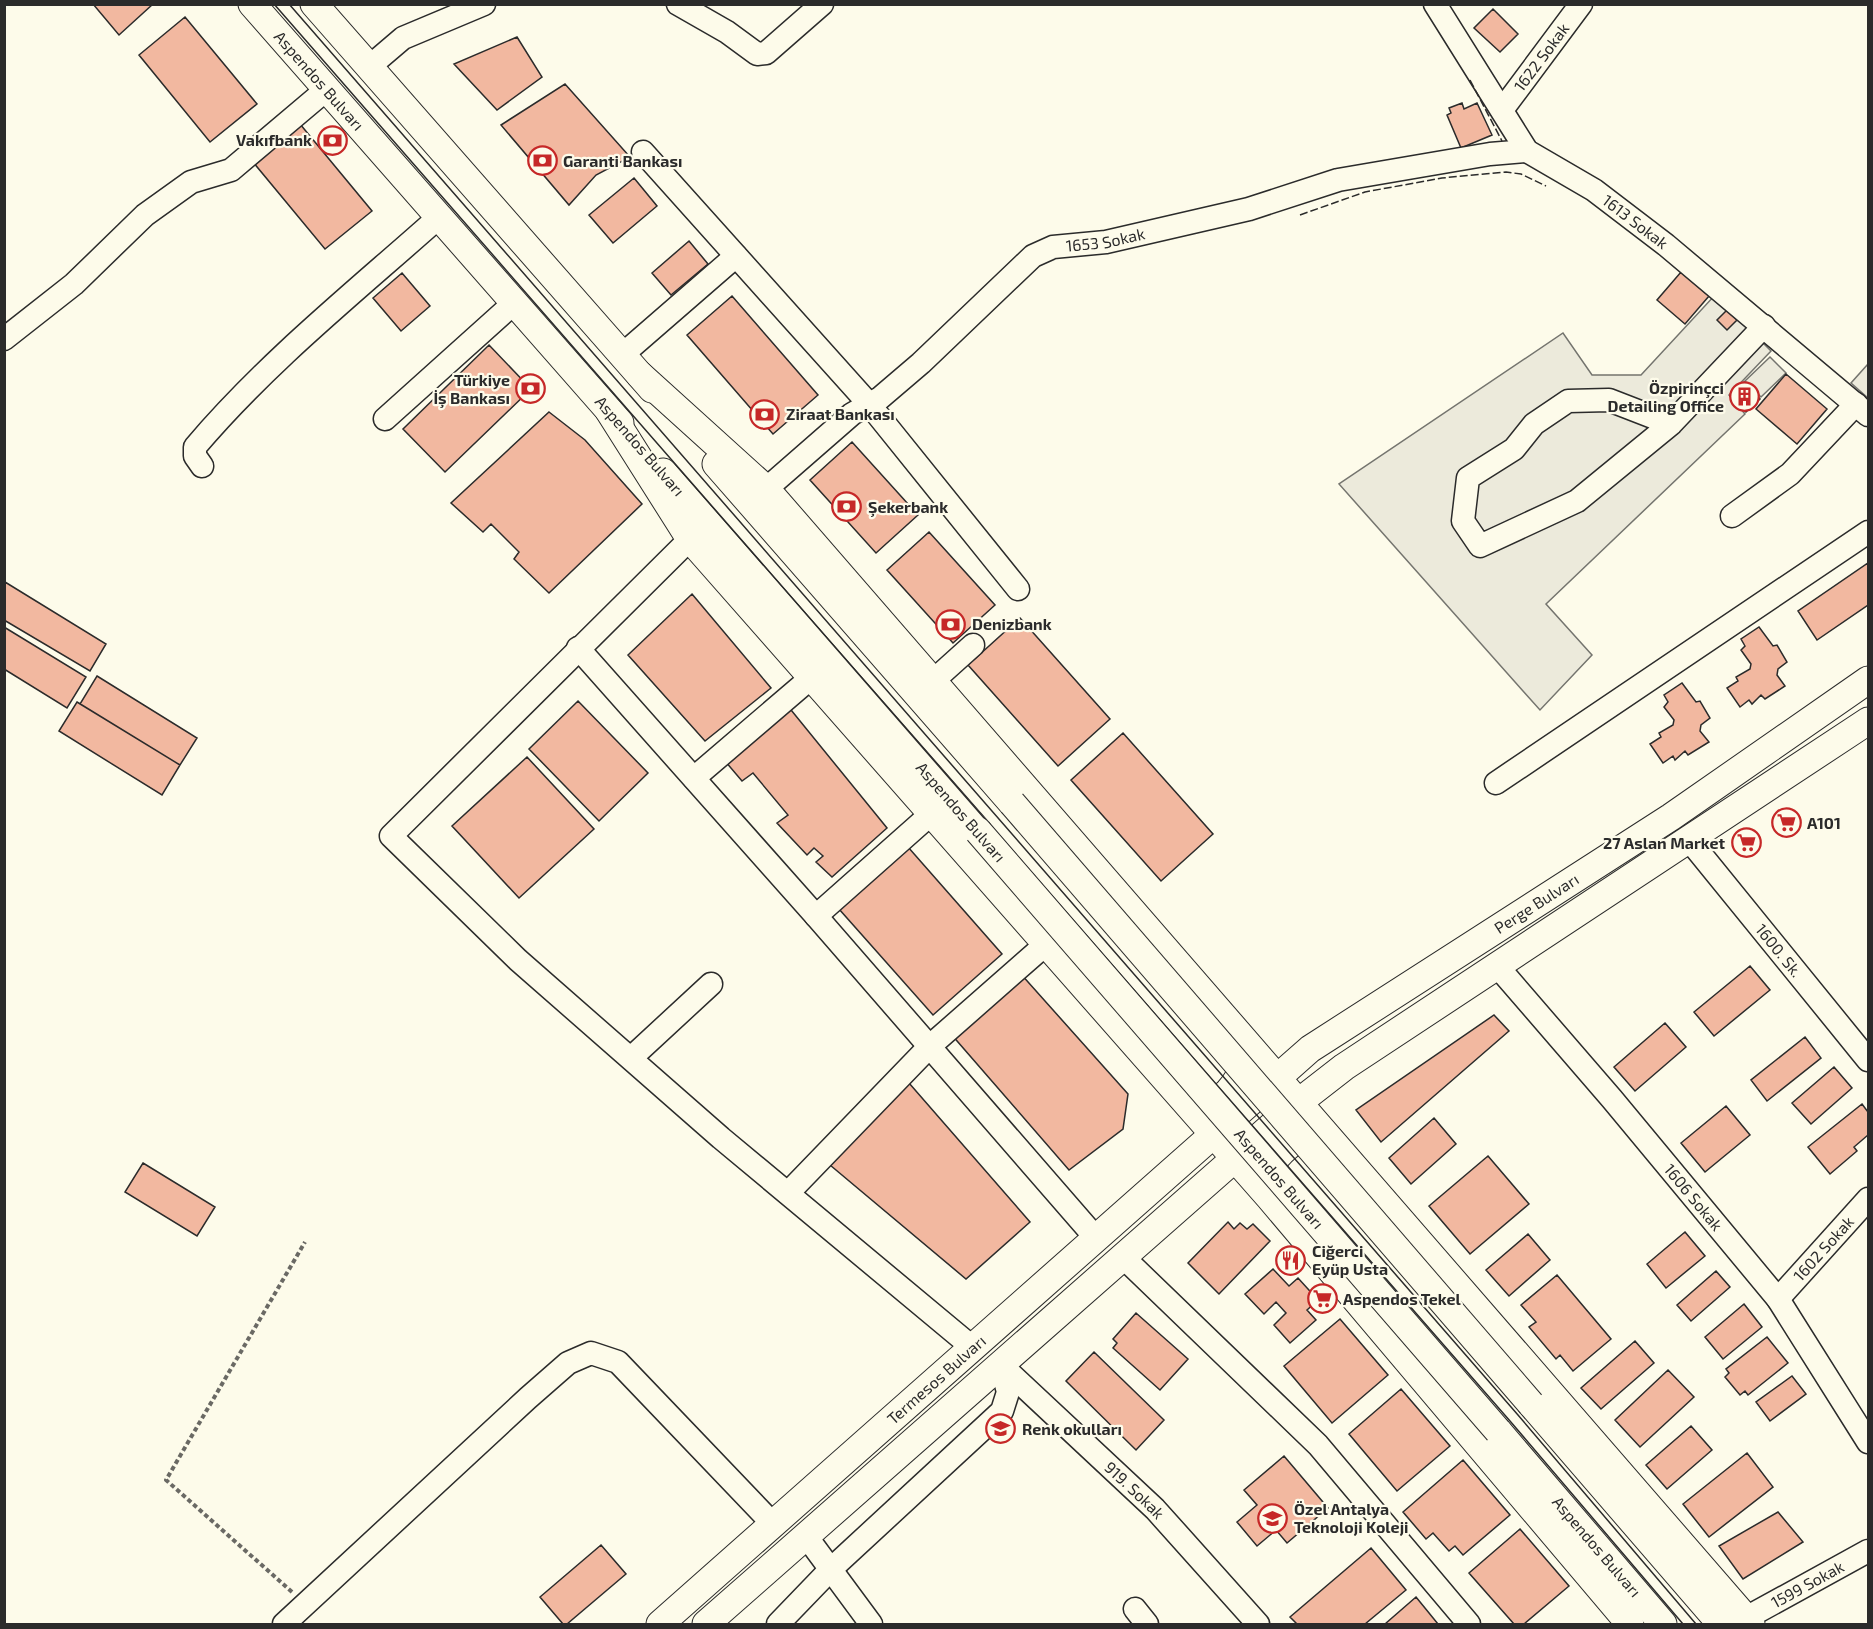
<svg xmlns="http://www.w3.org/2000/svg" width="1873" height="1629" font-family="'Exo 2',sans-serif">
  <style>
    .parking { fill: #eceadb; stroke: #74746e; stroke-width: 1.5 }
    .building { fill: #f2b8a0; stroke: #2b2b2b; stroke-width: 1.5 }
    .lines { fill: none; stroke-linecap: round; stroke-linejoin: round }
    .minor-casing { stroke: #2b2b2b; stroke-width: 25 }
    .major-casing { stroke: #2b2b2b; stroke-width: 29 }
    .path { stroke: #6a6964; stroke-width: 4; stroke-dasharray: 4.5 3; stroke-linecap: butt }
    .minor { stroke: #fdfbea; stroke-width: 22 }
    .major { stroke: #fdfbea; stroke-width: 27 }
    .tram { stroke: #2b2b2b; stroke-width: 1.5 }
    .major-bridge-casing { stroke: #2b2b2b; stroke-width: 29; stroke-linecap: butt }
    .major-bridge { stroke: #fdfbea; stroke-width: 27 }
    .fence { stroke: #2b2b2b; stroke-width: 1.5; stroke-dasharray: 8 3; stroke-linecap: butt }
    .labels { text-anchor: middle; stroke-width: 4.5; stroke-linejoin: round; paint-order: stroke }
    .street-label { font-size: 16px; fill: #2b2b2b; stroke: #fdfbea }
    .poi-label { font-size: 16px; font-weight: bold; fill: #2b2b2b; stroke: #fdfbea; text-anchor: start }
  </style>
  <rect width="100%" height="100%" fill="#fdfbea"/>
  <path class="parking" d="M1715 295 1771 351 1729 395 1745 414 1546 604 1592 655 1540 710 1339 484 1563 333 1592 375H1641Z
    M1770 357 1786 373 1761 397 1745 381Z
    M1868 364V398L1851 383Z"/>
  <path class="building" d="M93 4H153L119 35Z
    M1493 9 1518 34 1500 52 1474 28Z
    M185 17 257 104 210 142 139 55Z
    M517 37 542 77 497 110 454 64Z
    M565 84 630 157 596 175 569 205 501 125Z
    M1462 103 1464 109 1477 103 1492 135 1461 148 1447 115 1451 113 1449 108Z
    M300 124 372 211 325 249 253 162Z
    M634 178 657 206 613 243 589 215Z
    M689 241 708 264 671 295 652 273Z
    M1681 272 1709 296 1685 324 1657 300Z
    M402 273 430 306 401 331 373 298Z
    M732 296 818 395 773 434 687 335Z
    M1727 310 1737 320 1727 330 1717 320Z
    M489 345 531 389 445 472 403 429Z
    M1786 374 1827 409 1797 444 1756 409Z
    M1744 382 1760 399 1746 412 1730 396Z
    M549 412 585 440 642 504 549 593 514 559 519 552 491 524 483 532 451 503Z
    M852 442 918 515 876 553 810 480Z
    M929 532 995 605 953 643 887 570Z
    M1868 563V605L1817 640 1798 611Z
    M5 582 106 644 90 671 4 620Z
    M692 594 771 688 705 741 628 655Z
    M1020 618 1110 719 1058 766 968 665Z
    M4 627 86 677 67 708 4 669Z
    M1759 627 1773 646 1777 645 1787 662 1778 669 1777 675 1785 686 1765 699 1761 695 1752 704 1749 700 1740 707 1727 688 1738 681 1736 677 1750 669 1751 664 1741 650 1745 646 1741 639Z
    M97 676 197 738 180 765 80 704Z
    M1682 683 1696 702 1700 701 1710 718 1701 725 1700 731 1709 742 1688 755 1685 751 1675 760 1673 756 1663 763 1650 744 1661 737 1659 733 1673 725 1674 720 1664 707 1668 702 1664 695Z
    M578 701 648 773 599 821 529 749Z
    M77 702 180 765 162 795 59 731Z
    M787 705 887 828 832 877 816 862 823 856 814 848 807 855 777 823 788 815 753 773 742 781 725 761Z
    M1123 733 1213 834 1161 881 1071 780Z
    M527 757 594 829 519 898 452 826Z
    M908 847 1002 954 933 1015 839 909Z
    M1750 966 1770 990 1714 1036 1694 1012Z
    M1020 973 1128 1094 1123 1129 1069 1170 951 1034Z
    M1494 1015 1509 1031 1381 1142 1356 1110Z
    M1665 1023 1686 1047 1635 1091 1614 1067Z
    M1805 1037 1821 1058 1767 1101 1751 1080Z
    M1834 1067 1852 1088 1811 1124 1792 1103Z
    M909 1083 1030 1222 966 1279 830 1165Z
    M1862 1104 1868 1112V1135L1854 1147 1857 1151 1830 1174 1808 1147Z
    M1726 1106 1750 1135 1705 1172 1681 1143Z
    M1434 1118 1456 1144 1411 1184 1389 1158Z
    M1488 1156 1529 1204 1470 1254 1429 1206Z
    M143 1163 215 1207 197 1236 125 1192Z
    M1228 1222 1234 1229 1240 1223 1247 1229 1253 1224 1270 1241 1219 1294 1188 1263Z
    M1685 1232 1705 1256 1666 1288 1647 1264Z
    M1528 1234 1550 1260 1509 1296 1486 1270Z
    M1273 1269 1289 1286 1298 1278 1318 1300 1307 1310 1316 1320 1290 1343 1274 1325 1286 1313 1276 1302 1264 1314 1245 1294Z
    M1716 1271 1730 1287 1691 1321 1677 1305Z
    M1557 1275 1611 1339 1573 1371 1560 1355 1556 1359 1529 1327 1536 1322 1521 1305Z
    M1744 1304 1762 1327 1723 1359 1705 1337Z
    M1136 1313 1188 1359 1160 1390 1113 1348 1117 1343 1113 1339Z
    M1340 1319 1388 1375 1332 1423 1284 1366Z
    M1767 1337 1788 1363 1748 1395 1745 1391 1740 1395 1725 1377 1729 1373 1726 1369Z
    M1635 1341 1654 1363 1601 1409 1581 1388Z
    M1094 1352 1164 1420 1136 1450 1066 1381Z
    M1668 1370 1694 1397 1640 1447 1615 1420Z
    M1792 1376 1806 1394 1770 1421 1756 1402Z
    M1401 1389 1450 1446 1397 1491 1349 1434Z
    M1691 1426 1712 1450 1667 1489 1646 1465Z
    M1747 1453 1773 1487 1709 1537 1683 1504Z
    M1284 1456 1328 1508 1287 1543 1276 1530 1257 1546 1237 1522 1257 1505 1244 1490Z
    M1463 1460 1510 1515 1463 1555 1455 1546 1449 1551 1433 1533 1426 1539 1403 1512Z
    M1778 1512 1803 1542 1743 1579 1719 1546Z
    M1520 1529 1569 1586 1524 1624H1514L1469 1573Z
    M601 1545 626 1574 567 1624H563L540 1597Z
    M1371 1548 1406 1590 1365 1624H1297L1290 1617Z
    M1416 1597 1438 1624H1385Z"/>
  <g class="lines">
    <defs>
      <g id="minor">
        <path d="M678 4 727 32 757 54 766 53 822 4"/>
        <path id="s1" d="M1435 4 1527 151 1594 190 1666 245 1868 415"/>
        <path d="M369 67 403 38 484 4"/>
        <path id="s2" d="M1502 110 1581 4"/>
        <path d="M643 152 869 404 1018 589"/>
        <path d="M4 339 74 284 145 215 191 182 231 170 327 89"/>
        <path d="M622 355 736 256"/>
        <path d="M385 419 514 303"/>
        <path d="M1671 424 1609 400 1568 401 1534 424 1514 449 1468 478 1463 521 1480 546 1577 501 1671 424 1764 326"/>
        <path d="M202 466 195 456V447C267 362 356 291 439 217"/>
        <path id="s3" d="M766 489 852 414 880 398 921 363 1033 256 1053 247 1106 242 1249 209 1338 180 1490 154 1527 151"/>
        <path d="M1732 516 1790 474 1856 404"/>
        <path d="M690 539 391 836 518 960 721 1138 972 1347"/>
        <path d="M578 648 816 916 1095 1237"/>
        <path d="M933 681 973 645"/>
        <path d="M694 778 812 677"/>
        <path d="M1496 783 1868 532"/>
        <path id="s4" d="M1690 841 1868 1060"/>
        <path d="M816 916 931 814"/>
        <path id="s5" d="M1498 967 1612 1099 1778 1299 1868 1442"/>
        <path d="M631 1058 711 984"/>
        <path d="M788 1193 930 1046 1045 945"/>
        <path d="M1124 1258 1318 1445 1469 1624"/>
        <path id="s6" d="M1778 1299 1868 1199"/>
        <path id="s7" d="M1001 1365 1155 1509 1258 1624"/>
        <path d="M806 1536 871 1624"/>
        <path d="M1135 1609 1147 1624"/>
        <path id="s8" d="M1746 1618 1868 1551"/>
        <path d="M284 1624 528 1398 568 1363 591 1353 618 1362 772 1523"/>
        <path d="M778 1624 830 1570 1002 1411 1008 1392 1001 1365"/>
      </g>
      <g id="major">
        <path id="s9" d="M252 4 620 423"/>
        <path d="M314 4 652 389"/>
        <path d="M640 375 766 489 1751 1624"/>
        <path d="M609 411 690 539 1269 1197 1630 1624"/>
        <path d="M716 464 1012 803"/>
        <path d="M663 472 978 831"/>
        <path d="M1192 1102C1222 1112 1239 1080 1249 1057L1247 1051"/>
        <path d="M1266 1187 1263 1175C1277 1155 1296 1131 1322 1137"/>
        <path d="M1531 1404 1721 1624"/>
        <path id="s10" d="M1498 1431 1663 1624"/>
        <path id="s11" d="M660 1624 1310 1049 1671 817 1868 680"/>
        <path d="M706 1624 1299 1102 1344 1067 1868 721"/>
      </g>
    </defs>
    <use href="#minor" class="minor-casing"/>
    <use href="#major" class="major-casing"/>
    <path class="path" d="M292 1592 166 1480 305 1242"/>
    <use href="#minor" class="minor"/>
    <use href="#major" class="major"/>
    <path class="tram" d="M274 4 1510 1421 1683 1624
      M289 4 1518 1415 1696 1624"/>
    <defs>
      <g id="major-bridge">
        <path d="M1012 803 1531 1404"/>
        <path id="s12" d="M978 831 1498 1431"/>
      </g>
    </defs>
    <use href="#major-bridge" class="major-bridge-casing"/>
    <use href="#major-bridge" class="major-bridge"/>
    <path class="fence" d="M1470 80 1502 141
      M1300 215 1365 192 1442 178 1506 172 1521 174 1546 186"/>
  </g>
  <defs>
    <symbol id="bank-ring" viewBox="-11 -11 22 22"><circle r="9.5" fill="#fdfbea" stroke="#c62828" stroke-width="1.5"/><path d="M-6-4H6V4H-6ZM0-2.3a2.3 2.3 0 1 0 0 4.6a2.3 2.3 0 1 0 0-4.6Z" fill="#c62828"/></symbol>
    <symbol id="building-ring" viewBox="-11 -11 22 22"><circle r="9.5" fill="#fdfbea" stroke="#c62828" stroke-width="1.5"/><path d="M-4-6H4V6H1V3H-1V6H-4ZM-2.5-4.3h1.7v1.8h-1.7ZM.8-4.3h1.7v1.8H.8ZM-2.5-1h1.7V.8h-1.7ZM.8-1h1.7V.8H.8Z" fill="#c62828"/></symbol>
    <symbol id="supermarket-ring" viewBox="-11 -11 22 22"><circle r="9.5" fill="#fdfbea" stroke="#c62828" stroke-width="1.5"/><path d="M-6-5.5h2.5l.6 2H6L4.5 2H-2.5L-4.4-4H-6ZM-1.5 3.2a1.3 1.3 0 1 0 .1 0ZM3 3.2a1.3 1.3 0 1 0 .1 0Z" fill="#c62828"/></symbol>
    <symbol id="restaurant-ring" viewBox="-11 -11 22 22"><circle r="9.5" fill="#fdfbea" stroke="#c62828" stroke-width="1.5"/><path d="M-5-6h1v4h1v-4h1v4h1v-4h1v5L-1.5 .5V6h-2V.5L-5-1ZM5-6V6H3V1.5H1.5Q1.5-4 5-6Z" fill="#c62828"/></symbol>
    <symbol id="school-ring" viewBox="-11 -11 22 22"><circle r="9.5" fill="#fdfbea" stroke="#c62828" stroke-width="1.5"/><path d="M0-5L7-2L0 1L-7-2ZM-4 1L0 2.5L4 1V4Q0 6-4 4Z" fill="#c62828"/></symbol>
  </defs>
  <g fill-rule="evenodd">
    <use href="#bank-ring" x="316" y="124" width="33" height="33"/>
    <use href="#bank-ring" x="526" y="144" width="33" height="33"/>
    <use href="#bank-ring" x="514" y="372" width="33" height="33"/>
    <use href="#building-ring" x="1728" y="380" width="33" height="33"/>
    <use href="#bank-ring" x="748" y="398" width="33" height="33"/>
    <use href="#bank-ring" x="830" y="490" width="33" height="33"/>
    <use href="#bank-ring" x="934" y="608" width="33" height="33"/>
    <use href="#supermarket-ring" x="1770" y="806" width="33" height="33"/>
    <use href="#supermarket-ring" x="1730" y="826" width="33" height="33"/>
    <use href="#restaurant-ring" x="1274" y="1244" width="33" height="33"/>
    <use href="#supermarket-ring" x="1306" y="1282" width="33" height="33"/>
    <use href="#school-ring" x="984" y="1412" width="33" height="33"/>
    <use href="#school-ring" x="1256" y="1502" width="33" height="33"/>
  </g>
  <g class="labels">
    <g class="street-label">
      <text dy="6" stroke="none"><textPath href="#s2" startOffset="66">1622 Sokak</textPath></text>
      <text dy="6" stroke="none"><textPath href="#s9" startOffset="102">Aspendos Bulvarı</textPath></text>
      <text dy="6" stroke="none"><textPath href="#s1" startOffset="303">1613 Sokak</textPath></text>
      <text dy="6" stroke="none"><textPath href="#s3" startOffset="430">1653 Sokak</textPath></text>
      <text transform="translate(640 446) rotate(49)" y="6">Aspendos Bulvarı</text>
      <text transform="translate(961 812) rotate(49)" y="6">Aspendos Bulvarı</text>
      <text dy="6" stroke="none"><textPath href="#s11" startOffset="1137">Perge Bulvarı</textPath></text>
      <text dy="6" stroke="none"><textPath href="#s4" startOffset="141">1600. Sk.</textPath></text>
      <text dy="6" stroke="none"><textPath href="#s12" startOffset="460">Aspendos Bulvarı</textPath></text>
      <text dy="6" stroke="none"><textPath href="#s5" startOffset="302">1606 Sokak</textPath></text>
      <text dy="6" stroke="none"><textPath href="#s6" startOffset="68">1602 Sokak</textPath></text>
      <text dy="6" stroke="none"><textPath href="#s11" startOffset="369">Termesos Bulvarı</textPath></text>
      <text dy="6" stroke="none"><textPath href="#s7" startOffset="183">919. Sokak</textPath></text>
      <text dy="6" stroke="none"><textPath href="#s10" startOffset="152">Aspendos Bulvarı</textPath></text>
      <text dy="6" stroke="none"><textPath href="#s8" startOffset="70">1599 Sokak</textPath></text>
    </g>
    <g class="poi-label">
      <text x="312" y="146" text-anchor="end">Vakıfbank</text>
      <text x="563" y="167">Garanti Bankası</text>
      <text x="510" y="386" text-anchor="end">Türkiye<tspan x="510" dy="18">İş Bankası</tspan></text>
      <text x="1724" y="394" text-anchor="end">Özpirinçci<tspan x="1724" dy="18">Detailing Office</tspan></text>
      <text x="786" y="420">Ziraat Bankası</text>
      <text x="868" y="513">Şekerbank</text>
      <text x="972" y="630">Denizbank</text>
      <text x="1807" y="829">A101</text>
      <text x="1725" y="849" text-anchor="end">27 Aslan Market</text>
      <text x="1312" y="1257">Ciğerci<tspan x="1312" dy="18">Eyüp Usta</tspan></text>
      <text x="1343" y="1305">Aspendos Tekel</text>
      <text x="1022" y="1435">Renk okulları</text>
      <text x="1294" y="1515">Özel Antalya<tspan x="1294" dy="18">Teknoloji Koleji</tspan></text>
    </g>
  </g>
  <rect width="1873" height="1629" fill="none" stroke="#2b2b2b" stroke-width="12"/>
</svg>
